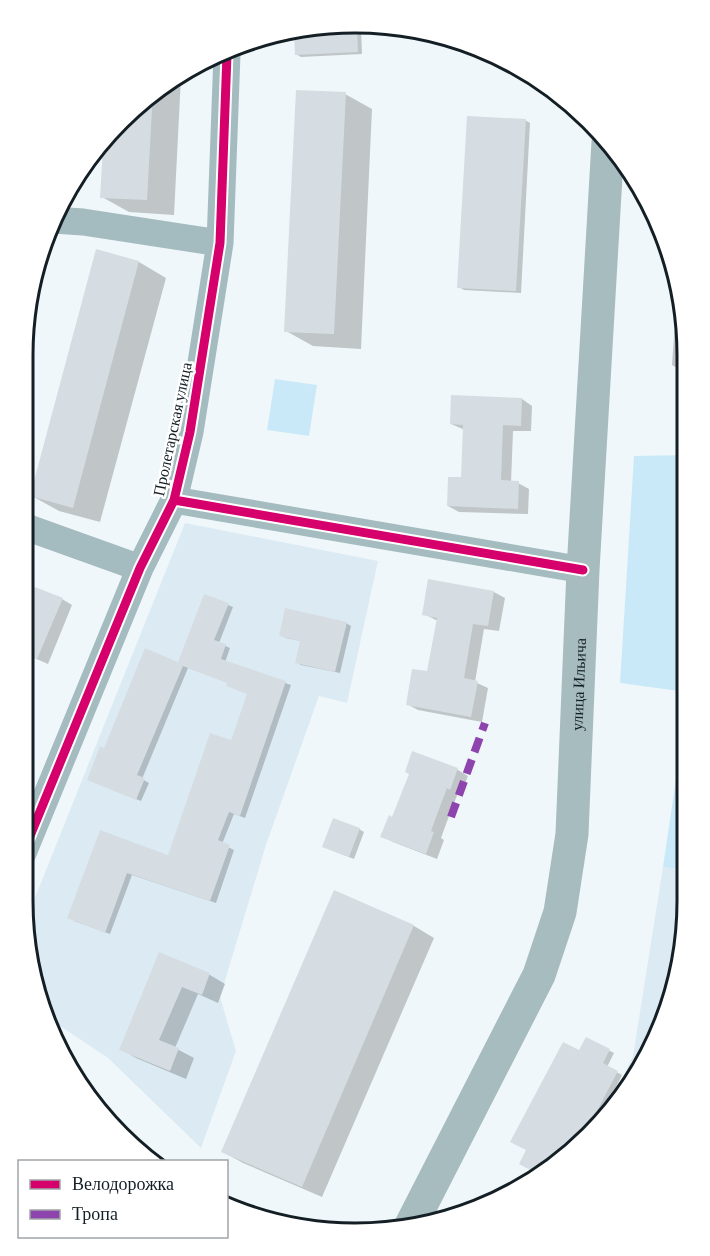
<svg xmlns="http://www.w3.org/2000/svg" width="710" height="1256" font-family="'Crimson Pro',serif">
  <style>
    .built { fill: #dcebf3 }
    .green { fill: #cae9f8 }
    .shadow { fill: #0003 }
    .building { fill: #d6dde2 }
    .lines { fill: none; stroke-linecap: round; stroke-linejoin: round }
    .minor { stroke: #a4bbbf; stroke-width: 27 }
    .major { stroke: #a6bcbf; stroke-width: 33 }
    .quiet { stroke: #8e44ad; stroke-width: 8; stroke-dasharray: 15 8; stroke-linecap: butt }
    .cycleway-casing { stroke: #fff; stroke-width: 13 }
    .cycleway { stroke: #d6006c; stroke-width: 9 }
    .labels { text-anchor: middle; stroke-width: 5; stroke-linejoin: round; paint-order: stroke }
    .street-label { font-size: 16px; fill: #141f25; stroke: #fff }
    .rim { fill: none; stroke: #141f25; stroke-width: 3 }
  </style>
  <rect width="100%" height="100%" fill="#f0f7fa"/>
  <path class="built" d="M185 523 378 561 347 703 319 696 266 845 220 997 236 1051 201 1148 108 1058 45 1016 40 1008 26 920Z
    M663 867 687 870V922L670 1008 643 1068 607 1111 633 1056Z"/>
  <path class="green" d="M275 379 317 385 309 436 267 430Z
    M685 455 686 692 620 683 634 456Z
    M686 712 687 870 663 867Z"/>
  <path class="shadow" d="M361 28 362 54 301 57 296 54 295 32Z
    M481 53 506 62 486 61 481 58Z
    M181 77 174 215 129 212 102 197 105 146 153 91Z
    M345 94 372 109 361 349 313 346 286 331Z
    M525 120 530 123 521 293 464 290 459 287Z
    M97 251 139 262 166 278 100 522 59 511 32 496Z
    M677 293H680L685 312V368H677L672 365Z
    M522 399 532 406 531 431H513L511 482 518 483 529 489 528 514 459 512 448 506 462 479 465 430 451 424Z
    M430 581 494 592 505 598 499 631 484 629 475 682 488 688 482 722 418 710 407 704 428 673 438 621 424 614Z
    M36 589 62 599 72 605 48 664 23 653V620Z
    M228 605 233 607 219 643 230 648 225 662 291 685 245 818 234 814 222 844 234 850 216 903 132 875 110 934 74 921 101 832 169 857 232 742 249 694 229 683 188 668 142 779 149 783 141 801 94 782 104 750Z
    M346 623 351 626 340 673 301 665 296 662 301 641 286 638 281 635Z
    M413 753 458 770 468 776 461 794 458 793 449 816 441 838 444 840 437 859 393 842 382 836 393 818 410 774Z
    M359 829 364 832 354 859 328 849Z
    M335 892 414 926 434 938 322 1197 243 1163 223 1152Z
    M160 954 210 975 225 984 218 1003 198 994 175 1048 194 1058 186 1079 136 1058 121 1049Z
    M587 1039 614 1053 607 1067 622 1075 597 1124 574 1151 539 1173 580 1052Z"/>
  <path class="building" d="M357 28 358 52 295 55 294 32Z
    M296 90 346 92 334 334 284 332Z
    M153 91 147 200 100 198 103 148Z
    M467 116 526 119 516 291 457 288Z
    M96 249 139 261 73 508 30 496Z
    M451 395 522 398 521 426 503 425 501 480 519 481 518 509 447 506 448 477H461L463 425 450 424Z
    M428 579 494 591 488 626 473 624 464 678 478 681 471 717 406 705 412 669 427 671 437 618 422 615Z
    M35 587 63 598 37 659 23 653V616Z
    M204 594 229 603 214 640 226 644 221 659 286 681 240 816 229 812 218 840 230 845 210 901 127 873 105 933 67 918 100 830 168 855 210 733 231 740 247 694 226 686 227 683 183 666 137 775 145 778 136 800 87 780 100 746 104 748 145 648 178 662Z
    M285 608 347 622 335 672 295 663 300 641 279 636Z
    M412 751 458 768 450 790 447 788 439 809 431 831 434 832 426 854 380 837 389 815 392 817 409 774 405 772Z
    M333 818 360 828 349 857 322 847Z
    M334 890 414 925 302 1187 221 1152Z
    M159 952 210 973 202 995 182 987 159 1040 179 1048 170 1071 119 1050Z
    M586 1037 610 1049 603 1063 618 1071 579 1145 574 1151 538 1174 519 1164 526 1150 510 1142 563 1042 579 1050Z"/>
  <g class="lines">
    <path class="minor" d="M53 220 83 222 220 243
      M174 500 583 570
      M23 526 140 568
      M23 853 140 568 174 500 190 432 220 243 227 54"/>
    <path class="major" id="s1" d="M411 1225 539 975 560 912 572 834 583 570 608 142"/>
    <path class="quiet" d="M451 817 485 723"/>
    <defs>
      <path id="cycleway" d="M174 500 583 570
        M23 853 140 568 174 500 190 432 220 243 227 54"/>
    </defs>
    <use href="#cycleway" class="cycleway-casing"/>
    <use href="#cycleway" class="cycleway"/>
  </g>
  <g class="labels">
    <g class="street-label">
      <text transform="translate(172 429) rotate(-78)" y="6">Пролетарская улица</text>
      <text dy="6" stroke="none"><textPath href="#s1" startOffset="576">улица Ильича</textPath></text>
    </g>
  </g>
  <path d="M0 0H710V1256H0ZM355 33H355A322 322 0 0 1 677 355V901A322 322 0 0 1 355 1223H355A322 322 0 0 1 33 901V355A322 322 0 0 1 355 33Z" fill="#fff" fill-rule="evenodd"/>
  <path class="rim" d="M355 33H355A322 322 0 0 1 677 355V901A322 322 0 0 1 355 1223H355A322 322 0 0 1 33 901V355A322 322 0 0 1 355 33Z"/>
  <rect x="18" y="1160" width="210" height="78" fill="#ffffff" stroke="#a1a5a8" stroke-width="1.5"/>
  <rect x="30" y="1180" width="30" height="9" fill="#d6006c" stroke="#a1a5a8" stroke-width="1.5"/>
  <text x="72" y="1190" font-size="18" fill="#141f25">Велодорожка</text>
  <rect x="30" y="1210" width="30" height="9" fill="#8e44ad" stroke="#a1a5a8" stroke-width="1.5"/>
  <text x="72" y="1220" font-size="18" fill="#141f25">Тропа</text>
</svg>
